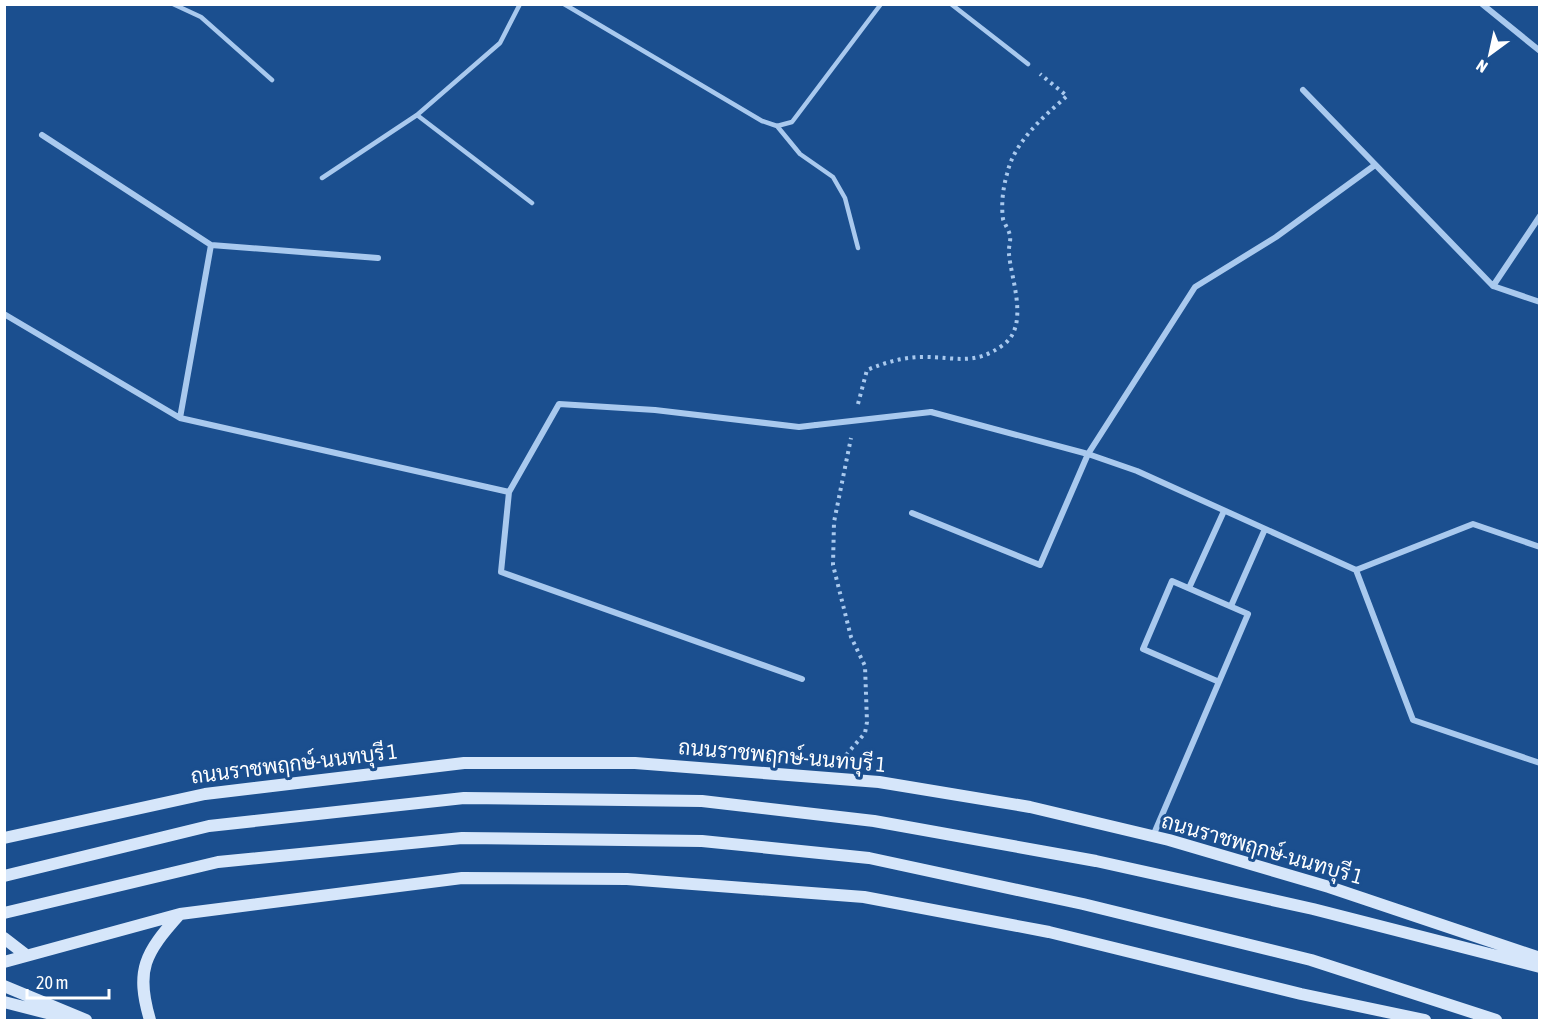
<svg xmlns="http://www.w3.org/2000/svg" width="1544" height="1025" font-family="'Asap Condensed',Sarabun,sans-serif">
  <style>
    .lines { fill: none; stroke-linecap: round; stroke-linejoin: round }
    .path { stroke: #a9c9ee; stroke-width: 4; stroke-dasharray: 3 4.5; stroke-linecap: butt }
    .lane { stroke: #a9c9ee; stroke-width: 4.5 }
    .street { stroke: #a9c9ee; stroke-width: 6 }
    .secondary { stroke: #d6e6fa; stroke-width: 12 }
    .street-bridge { stroke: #a9c9ee; stroke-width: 6 }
    .labels { text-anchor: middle; stroke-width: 6; stroke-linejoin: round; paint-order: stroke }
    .street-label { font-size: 21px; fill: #fff; stroke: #1b4f8f }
  </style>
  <rect width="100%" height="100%" fill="#1b4f8f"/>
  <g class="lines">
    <path class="path" d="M858 404 867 370C886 362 904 357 924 357 956 357 974 366 1003 345 1030 326 1011 279 1009 254 1008 248 1011 242 1010 236 1009 230 1005 225 1003 219 1001 204 1003 188 1007 174 1014 142 1043 117 1067 96L1040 74
      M846 755 865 733 867 722 865 666 851 637 833 565 834 522 851 438"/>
    <path class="lane" d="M173 4 201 17 272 80
      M564 4 762 121 777 126 792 122 881 4
      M951 4 1028 64
      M417 115 532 203
      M777 126 800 154 833 177 845 198 858 248
      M322 178 417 115 500 43 520 4"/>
    <path class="street" d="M1482 4 1540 51
      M1303 90 1493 286 1540 302
      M42 135 211 245 378 258
      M1493 286 1540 216
      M4 314 180 418 509 492
      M931 412 1088 454 1137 471 1356 570 1413 720 1540 763
      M180 418 211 245
      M912 513 1040 565 1088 454 1195 287 1276 237 1375 165
      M1356 570 1473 524 1540 547
      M1189 588 1224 511
      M1231 606 1265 529
      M802 679 501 572 509 492 559 404 655 410 799 427 816 425
      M1153 836 1248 614 1172 581 1143 649 1217 681"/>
    <path class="secondary" d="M4 838 205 794 464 763H635L879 782 1030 807 1169 840 1329 887 1540 958
      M4 876 209 826 464 798 702 801 874 821 1096 861 1313 909 1540 967
      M4 913 218 862 462 838 702 841 869 858 1083 904 1311 960 1496 1020
      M4 938 26 955
      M4 962 180 914 462 878 627 879 864 897 1049 932 1301 994 1425 1020
      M4 986 86 1020
      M4 1002 63 1017
      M150 1020C135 970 145 953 179 915"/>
    <path class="street-bridge" d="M816 425 931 412"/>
  </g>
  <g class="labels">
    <g class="street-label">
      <text transform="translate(782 756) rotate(5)" y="7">ถนนราชพฤกษ์-นนทบุรี 1</text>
      <text transform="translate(294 764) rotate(-7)" y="7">ถนนราชพฤกษ์-นนทบุรี 1</text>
      <text transform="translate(1262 849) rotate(16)" y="7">ถนนราชพฤกษ์-นนทบุรี 1</text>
    </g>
  </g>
  <rect width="1544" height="1025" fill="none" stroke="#ffffff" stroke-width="12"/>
  <g transform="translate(1490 54) rotate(213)" stroke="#1b4f8f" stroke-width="4.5" paint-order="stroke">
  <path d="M0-4.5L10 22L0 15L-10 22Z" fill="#ffffff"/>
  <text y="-9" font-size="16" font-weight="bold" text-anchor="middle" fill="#ffffff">N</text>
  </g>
  <path d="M27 989v9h82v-9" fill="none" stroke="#ffffff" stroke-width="3"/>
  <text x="36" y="989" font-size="18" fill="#ffffff" stroke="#1b4f8f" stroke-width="4.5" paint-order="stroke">20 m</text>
</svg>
